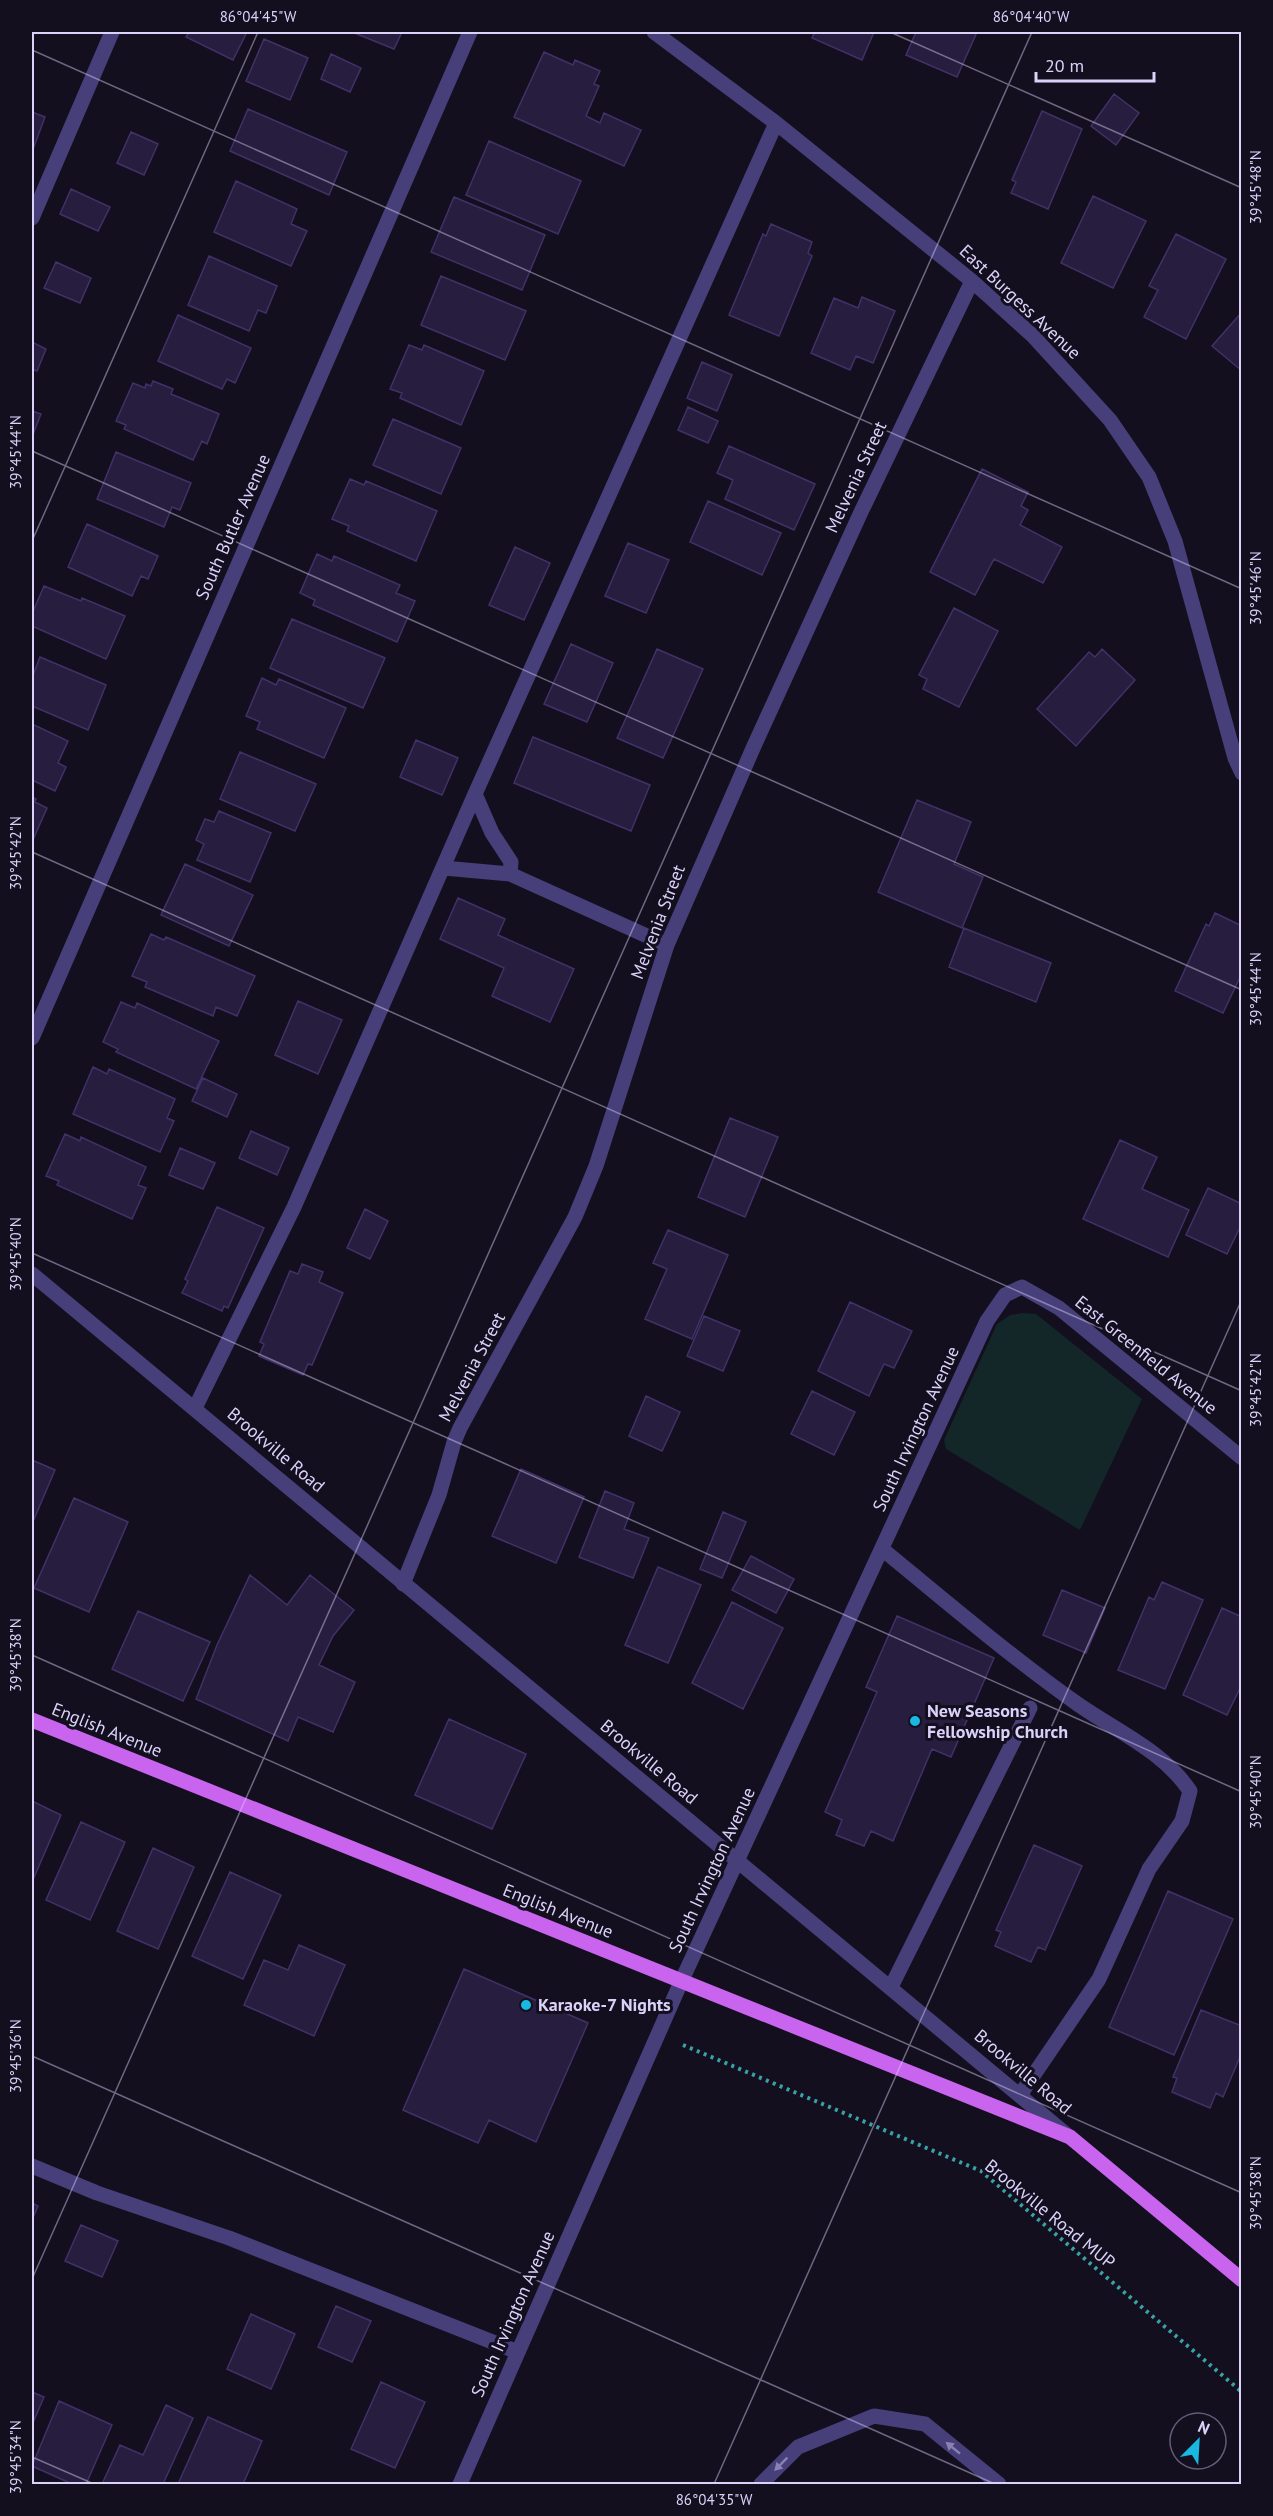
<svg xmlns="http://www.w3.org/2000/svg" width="1273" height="2516" font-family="'PT Sans',sans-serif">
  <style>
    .green { fill: #132729 }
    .building { fill: #271d3e; stroke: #423168; stroke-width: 1.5 }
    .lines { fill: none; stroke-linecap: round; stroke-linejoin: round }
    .path { stroke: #3aa2a6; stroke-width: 4; stroke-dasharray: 3 4.5; stroke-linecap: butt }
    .minor { stroke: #473f79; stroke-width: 15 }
    .major { stroke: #c964ef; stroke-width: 15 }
    .oneway { fill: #8a81b3 }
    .ticks { fill: none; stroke: #dbd2fa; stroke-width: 1.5; stroke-opacity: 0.45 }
    .poi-dot { fill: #18b8e1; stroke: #130f1f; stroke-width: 2 }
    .labels { text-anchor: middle; stroke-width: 6; stroke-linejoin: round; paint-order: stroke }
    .street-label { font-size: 18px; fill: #dbd2fa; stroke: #130f1f }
    .poi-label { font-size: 18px; font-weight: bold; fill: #dbd2fa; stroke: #130f1f; text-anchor: start }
    .neatline { fill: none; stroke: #dbd2fa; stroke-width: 2 }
    .ticks-label { font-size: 15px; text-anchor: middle; fill: #dbd2fa }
  </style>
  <rect width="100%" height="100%" fill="#130f1f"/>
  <path class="green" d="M1023 1313 1036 1314 1142 1399 1080 1530 946 1449 944 1440 997 1324 1010 1315Z"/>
  <path class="building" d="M189 32H247L233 60 186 37Z
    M352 32H402L394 49Z
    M815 32H874L862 60 812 38Z
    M916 32H977L957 77 906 55Z
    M264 39 308 58 290 100 246 81Z
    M544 52 573 65 575 60 600 71 594 84 599 86 586 116 600 123 604 113 641 130 624 166 514 117Z
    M331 54 361 68 350 92 321 79Z
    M1114 94 1139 113 1116 145 1091 126Z
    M248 109 347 152 329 195 230 151Z
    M1042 111 1082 129 1048 209 1011 193 1016 182 1012 180Z
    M32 112 45 117 32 152Z
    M131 132 158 144 144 175 117 163Z
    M489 141 581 181 558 234 466 195Z
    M236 181 297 209 291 224 307 231 291 266 214 232Z
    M71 189 110 207 98 231 60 214Z
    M1093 196 1146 221 1113 288 1061 263Z
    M454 197 545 235 522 290 431 252Z
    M771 224 812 242 808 253 812 256 779 336 729 315 763 234 766 236Z
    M1176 234 1226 259 1186 339 1144 317 1158 290 1149 286Z
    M209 256 277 286 266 313 258 310 249 331 188 305Z
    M56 262 91 278 80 303 44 288Z
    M441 276 526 311 505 360 421 325Z
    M862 297 895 311 873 363 856 356 850 370 811 353 834 298 858 308Z
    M1242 312V371L1212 346Z
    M178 315 251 348 235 383 227 379 222 389 158 361Z
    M32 342 46 349 37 371 32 369Z
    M409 345 422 350 424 345 484 371 461 425 400 398 402 393 390 389Z
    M702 362 732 375 717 411 687 398Z
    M153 381 173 389 171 394 219 414 207 444 202 441 193 460 124 429 126 425 116 421 133 383 145 388 146 384 151 386Z
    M688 407 718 421 708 443 678 430Z
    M32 411 41 414 32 437Z
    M393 419 461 448 441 494 373 465Z
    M729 446 815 484 794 530 725 499 733 480 717 473Z
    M116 452 191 483 180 510 172 507 164 527 97 499Z
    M982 469 1028 492 1021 506 1028 510 1020 525 1062 547 1043 583 994 559 975 595 930 572Z
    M350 479 364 485 366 481 437 511 416 561 347 531 349 526 332 519Z
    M708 501 781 533 762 575 690 542Z
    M87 524 158 556 148 579 141 576 132 596 68 567Z
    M628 543 669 560 646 613 605 596Z
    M515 547 550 563 524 620 489 605Z
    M317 554 332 561 334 556 400 585 396 593 415 601 397 642 313 605 315 600 300 593Z
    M44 586 81 601 82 598 125 616 106 659 32 626V614Z
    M954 608 998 631 959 707 923 689 927 679 919 675Z
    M292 619 385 658 363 708 270 668Z
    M571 644 613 663 587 722 544 704Z
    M657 649 703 669 663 758 617 738Z
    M1102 649 1135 680 1076 746 1037 709 1089 652 1095 657Z
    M40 657 106 685 88 730 32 706V678Z
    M262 678 276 685 279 679 346 708 324 758 257 729 260 722 246 716Z
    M32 724 68 741 58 763 66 767 55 791 32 780Z
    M533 737 650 785 631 831 514 783Z
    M416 740 458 758 442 795 400 777Z
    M240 752 316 784 295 831 220 799Z
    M32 797 36 799 35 802 47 808 32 842Z
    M917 800 971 822 954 864 983 877 962 928 878 892Z
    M219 811 271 833 250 882 197 860 204 844 196 840 205 819 214 822Z
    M185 864 253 895 229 946 161 915Z
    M458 898 505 919 498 935 574 969 550 1022 492 996 504 968 440 939Z
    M1215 913 1242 926V973L1223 1013 1175 991 1206 924 1209 926Z
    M964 928 1051 963 1036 1002 949 967Z
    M151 934 164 940 166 937 255 976 237 1016 216 1007 213 1016 145 987 147 982 132 976Z
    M298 1001 342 1020 318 1074 275 1055Z
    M121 1002 135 1008 137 1003 219 1041 196 1089 116 1052 118 1049 103 1042Z
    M93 1067 107 1074 109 1069 175 1099 167 1118 174 1121 160 1152 73 1114Z
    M203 1078 237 1094 227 1117 192 1101Z
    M730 1118 778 1137 745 1217 698 1197Z
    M251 1131 289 1148 277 1175 239 1158Z
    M65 1134 80 1141 81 1137 146 1167 138 1185 146 1188 132 1219 57 1185 59 1181 46 1176Z
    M1120 1140 1157 1157 1142 1189 1189 1210 1168 1257 1083 1219Z
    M180 1148 215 1163 203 1189 169 1175Z
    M1208 1188 1242 1204V1223L1227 1254 1186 1235Z
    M217 1207 264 1228 228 1308 224 1306 222 1311 182 1293 188 1281 185 1279Z
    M365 1209 388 1221 370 1259 347 1248Z
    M668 1230 728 1255 692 1339 645 1319 667 1269 653 1263Z
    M302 1264 323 1272 319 1282 343 1293 312 1365 308 1364 303 1375 259 1356 264 1344 260 1342 290 1271 298 1274Z
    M850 1302 912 1331 894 1368 884 1364 869 1396 818 1371Z
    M704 1316 740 1331 723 1371 687 1356Z
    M812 1391 855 1412 834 1455 791 1434Z
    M646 1396 680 1412 662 1451 629 1436Z
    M32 1460 55 1470 32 1524Z
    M521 1469 584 1497 556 1563 492 1536Z
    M605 1491 634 1503 624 1529 649 1538 633 1578 579 1557Z
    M74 1498 128 1522 89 1612 34 1588Z
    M723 1512 746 1522 722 1578 700 1569Z
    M751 1556 794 1579 776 1613 732 1590Z
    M658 1567 701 1585 668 1663 625 1645Z
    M250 1575 287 1605 310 1575 354 1610 333 1636 319 1665 355 1682 333 1732 298 1717 288 1741 196 1699 217 1645Z
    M1162 1582 1203 1600 1165 1689 1118 1670 1149 1597 1154 1600Z
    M1062 1590 1105 1608 1086 1653 1043 1635Z
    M732 1602 783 1628 743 1709 692 1683Z
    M1222 1608 1242 1617V1684L1227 1715 1183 1695Z
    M138 1611 210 1642 183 1701 112 1669Z
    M897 1616 994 1658 951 1757 932 1749 893 1841 871 1831 864 1846 836 1835 842 1820 825 1812 877 1692 866 1687Z
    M449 1719 526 1754 492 1829 415 1795Z
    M32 1801 61 1815 32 1882Z
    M81 1822 125 1842 90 1920 46 1900Z
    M1034 1845 1082 1866 1045 1950 1038 1947 1031 1962 995 1946 1001 1932 996 1930Z
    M153 1848 194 1867 158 1949 117 1931Z
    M230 1872 281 1895 243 1979 192 1956Z
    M1168 1891 1233 1919 1174 2055 1109 2027Z
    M299 1945 345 1965 314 2036 244 2005 264 1960 288 1970Z
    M464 1969 588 2023 536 2142 489 2120 478 2143 403 2110Z
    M1201 2010 1242 2026V2052L1223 2097 1216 2093 1210 2108 1172 2092 1177 2078 1173 2077Z
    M32 2203 38 2206 32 2220Z
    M81 2225 118 2241 102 2277 65 2261Z
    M336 2306 371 2321 352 2362 318 2347Z
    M251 2314 295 2334 271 2389 227 2369Z
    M381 2382 425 2402 395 2468 351 2449Z
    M32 2392 44 2397 32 2425Z
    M59 2401 112 2425 86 2484H72L32 2466Z
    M166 2405 193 2418 163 2484H102L120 2445 143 2455Z
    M208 2417 262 2441 243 2484H178Z"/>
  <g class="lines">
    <path class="path" d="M683 2045 981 2171 1242 2392"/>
    <path class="minor" d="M654 32 776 123 972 281 1033 336 1110 420 1149 477 1175 541 1235 758 1242 773
      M32 218 112 32
      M475 794 492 833 511 862 510 874
      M444 868 510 874 667 945
      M32 1038 470 32
      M32 1274 1067 2135
      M195 1408 294 1207 475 794 776 123
      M882 1549C947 1602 1011 1657 1079 1705 1118 1732 1163 1751 1190 1791L1182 1821 1149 1869 1099 1979 1020 2095
      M403 1584 439 1495 454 1442 460 1428 575 1217 596 1166 667 945 754 746 861 512 972 281
      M891 1987 1030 1708
      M32 2166 97 2193 229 2238 518 2352
      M460 2484 681 1982 987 1321 1005 1295 1022 1287 1059 1308 1242 1458
      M761 2484 798 2447 874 2416 925 2424 999 2484"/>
    <path class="major" d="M32 1720 1070 2137 1242 2280"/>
  </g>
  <defs><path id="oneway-solid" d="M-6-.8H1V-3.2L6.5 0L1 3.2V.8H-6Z" transform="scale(1.5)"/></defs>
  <g class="oneway">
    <use href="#oneway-solid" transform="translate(953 2448) rotate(-141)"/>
    <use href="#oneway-solid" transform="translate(781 2464) rotate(135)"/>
  </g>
  <path class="ticks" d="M890 32 1242 188M32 50 1242 589M32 451 1242 990M32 541 258 32M32 852 1242 1391M32 1253 1242 1792M32 1655 1242 2193M32 2056 995 2484M32 2279 1032 32M32 2457 94 2484M714 2484 1242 1299"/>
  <g class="poi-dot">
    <circle cx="915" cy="1721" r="6"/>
    <circle cx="526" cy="2005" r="6"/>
  </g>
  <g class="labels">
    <g class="street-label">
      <text transform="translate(1020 302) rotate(43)" y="6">East Burgess Avenue</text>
      <text transform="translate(856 477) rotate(-65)" y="6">Melvenia Street</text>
      <text transform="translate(233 527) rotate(-66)" y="6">South Butler Avenue</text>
      <text transform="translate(658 922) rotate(-69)" y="6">Melvenia Street</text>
      <text transform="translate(1146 1355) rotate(39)" y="6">East Greenfield Avenue</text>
      <text transform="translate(472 1367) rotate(-62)" y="6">Melvenia Street</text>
      <text transform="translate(916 1429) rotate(-65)" y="6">South Irvington Avenue</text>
      <text transform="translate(276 1450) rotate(40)" y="6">Brookville Road</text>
      <text transform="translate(107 1730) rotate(22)" y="6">English Avenue</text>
      <text transform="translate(649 1762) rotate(40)" y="6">Brookville Road</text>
      <text transform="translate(712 1870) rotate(-65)" y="6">South Irvington Avenue</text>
      <text transform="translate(558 1911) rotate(22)" y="6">English Avenue</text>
      <text transform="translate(1023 2072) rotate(40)" y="6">Brookville Road</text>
      <text transform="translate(1050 2214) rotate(39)" y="6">Brookville Road MUP</text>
      <text transform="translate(513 2314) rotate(-66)" y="6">South Irvington Avenue</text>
    </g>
    <g class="poi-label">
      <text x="927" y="1717">New Seasons<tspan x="927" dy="21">Fellowship Church</tspan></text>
      <text x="538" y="2011">Karaoke-7 Nights</text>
    </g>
  </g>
  <rect width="1273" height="2516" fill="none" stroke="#130f1f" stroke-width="66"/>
  <g transform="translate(1198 2441) rotate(24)"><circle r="28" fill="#130f1f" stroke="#635d77" stroke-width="1.5"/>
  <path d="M0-4.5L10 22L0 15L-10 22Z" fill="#18b8e1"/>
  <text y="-9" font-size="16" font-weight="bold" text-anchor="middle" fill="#dbd2fa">N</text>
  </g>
  <path d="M1036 72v9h118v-9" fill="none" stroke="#dbd2fa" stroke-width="3"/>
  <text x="1045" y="72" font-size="18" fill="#dbd2fa" stroke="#130f1f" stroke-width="4.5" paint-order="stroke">20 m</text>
  <rect x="33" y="33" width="1207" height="2450" class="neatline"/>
  <g class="ticks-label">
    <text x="258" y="22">86°04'45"W</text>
    <text x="1031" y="22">86°04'40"W</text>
    <text transform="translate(1256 187) rotate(-90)" y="5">39°45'48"N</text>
    <text transform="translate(16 452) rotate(-90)" y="5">39°45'44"N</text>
    <text transform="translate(1256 588) rotate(-90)" y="5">39°45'46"N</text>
    <text transform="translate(16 853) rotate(-90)" y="5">39°45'42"N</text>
    <text transform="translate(1256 989) rotate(-90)" y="5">39°45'44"N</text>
    <text transform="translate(16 1254) rotate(-90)" y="5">39°45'40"N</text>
    <text transform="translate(1256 1390) rotate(-90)" y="5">39°45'42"N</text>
    <text transform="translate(16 1655) rotate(-90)" y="5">39°45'38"N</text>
    <text transform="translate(1256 1792) rotate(-90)" y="5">39°45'40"N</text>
    <text transform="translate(16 2056) rotate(-90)" y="5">39°45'36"N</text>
    <text transform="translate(1256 2193) rotate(-90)" y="5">39°45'38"N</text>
    <text transform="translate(16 2457) rotate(-90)" y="5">39°45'34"N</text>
    <text x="714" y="2505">86°04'35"W</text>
  </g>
</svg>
